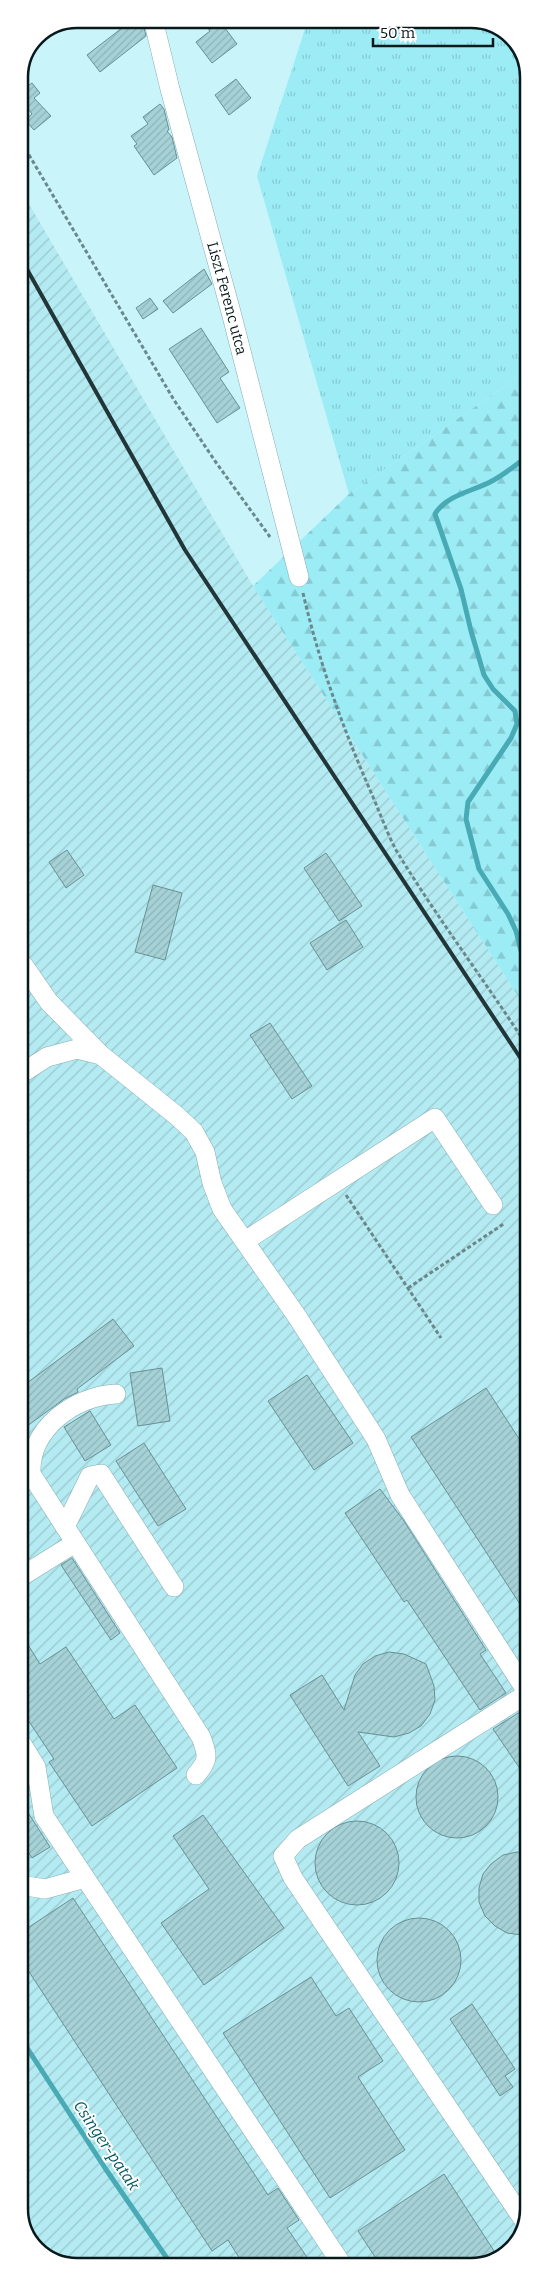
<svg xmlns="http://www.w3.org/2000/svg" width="548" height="2286" font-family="Bitter,serif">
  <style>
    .industrial { fill: url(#industrial-furrows) }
    .grass { fill: url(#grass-tufts) }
    .forest { fill: url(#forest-firs) }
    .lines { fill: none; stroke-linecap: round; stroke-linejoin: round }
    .stream { stroke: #48aab5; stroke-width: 5 }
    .building { fill: url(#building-hatch); stroke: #679196 }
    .minor-casing { stroke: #84aeb4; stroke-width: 20 }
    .path { stroke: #69888c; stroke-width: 3; stroke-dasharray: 4 2.5; stroke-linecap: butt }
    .minor { stroke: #fff; stroke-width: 19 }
    .rail { stroke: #223639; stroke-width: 4 }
    .labels { text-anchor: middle; stroke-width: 4; stroke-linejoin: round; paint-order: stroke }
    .street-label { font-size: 15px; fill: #08191b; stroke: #fff }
    .water-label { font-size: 16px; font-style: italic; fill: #005a62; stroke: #fff }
    .rim { fill: none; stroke: #08191b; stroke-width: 2.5 }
  </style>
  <defs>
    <pattern id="industrial-furrows" width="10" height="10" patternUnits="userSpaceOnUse" patternTransform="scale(1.25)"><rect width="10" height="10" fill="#b4eaf1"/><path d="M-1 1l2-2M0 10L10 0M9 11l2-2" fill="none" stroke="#99c8ce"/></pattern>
    <pattern id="grass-tufts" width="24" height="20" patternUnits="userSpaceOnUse" patternTransform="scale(1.25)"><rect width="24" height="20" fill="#9cecf6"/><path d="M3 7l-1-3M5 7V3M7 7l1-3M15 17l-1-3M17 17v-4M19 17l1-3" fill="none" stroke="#85cad2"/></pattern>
    <pattern id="forest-firs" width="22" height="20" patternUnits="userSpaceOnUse" patternTransform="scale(1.25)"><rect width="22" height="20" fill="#9cecf6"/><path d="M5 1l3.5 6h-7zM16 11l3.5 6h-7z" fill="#85cad2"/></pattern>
    <pattern id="building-hatch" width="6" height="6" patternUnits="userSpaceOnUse" patternTransform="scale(1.25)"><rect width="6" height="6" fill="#a6d2d7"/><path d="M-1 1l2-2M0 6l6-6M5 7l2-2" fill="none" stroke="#8db4b8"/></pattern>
  </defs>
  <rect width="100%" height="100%" fill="#c8f4fa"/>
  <path class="industrial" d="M19 187 253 586 529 1013V2209L515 2247 482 2266 70 2267 36 2250 20 2220Z"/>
  <path class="grass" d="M307 19H478L512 36 528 66V370L349 494 257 176 307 23Z"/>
  <path class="forest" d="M528 370 529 1013 253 586 349 494Z"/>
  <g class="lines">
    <path class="stream" d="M528 456C517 464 505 474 492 481 474 491 446 495 435 514L461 589 471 631 484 675 493 689 515 711 517 724 511 738 468 802 466 819 479 869 508 914 516 931 521 951 529 963
      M20 2037 105 2168 173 2267"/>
  </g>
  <path class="building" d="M115 19H142L146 36 100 72 87 55 122 28Z
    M200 19H218L237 44 212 63 196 42 210 31Z
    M236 79 251 98 229 115 215 95Z
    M19 80 25 88 32 83 40 93 34 98 51 116 34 130 25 120 32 114 19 97Z
    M160 104 164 109 169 130 167 131 172 137 177 158 154 175 134 146 137 144 131 136 148 124 143 117Z
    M204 269 212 284 173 313 163 301Z
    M150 298 158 309 143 319 136 308Z
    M201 328 229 372 220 378 240 408 217 423 169 349Z
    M67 850 84 875 66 888 49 862Z
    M326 853 362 906 339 921 304 868Z
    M153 885 182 893 165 960 135 952Z
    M346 920 363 947 327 970 310 943Z
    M270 1023 312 1086 292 1099 250 1035Z
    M113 1319 134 1346 77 1389 78 1392 64 1399 19 1432V1389Z
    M162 1368 170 1421 138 1426 130 1373Z
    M307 1375 353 1443 314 1470 268 1401Z
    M486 1388 529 1454V1618L411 1437Z
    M90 1411 111 1445 85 1461 64 1427Z
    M144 1443 186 1509 158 1526 116 1461Z
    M380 1489 404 1521 486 1650 480 1654 506 1693 480 1710 407 1600 404 1602 345 1513Z
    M72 1558 120 1633 111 1640 61 1565Z
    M20 1632 40 1664 66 1647 114 1719 135 1705 177 1768 92 1826 49 1762 54 1759 20 1708Z
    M389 1652 404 1654 426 1664 434 1686 435 1700 430 1714 421 1726 409 1733 394 1737 358 1732 380 1766 348 1786 290 1695 322 1675 344 1710 355 1675 363 1664 375 1656Z
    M523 1710 529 1719V1782L493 1729Z
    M416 1797a41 41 0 1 1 82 0a41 41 0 1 1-82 0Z
    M20 1800 50 1847 32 1858 20 1840Z
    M203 1815 284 1928 204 1985 161 1923 209 1889 173 1836Z
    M315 1863a42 42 0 1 1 84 0a42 42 0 1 1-84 0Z
    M517 1852 529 1853V1936L507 1933 495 1926 485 1916 479 1902V1888L483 1874 491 1864 503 1855Z
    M73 1898 268 2195 278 2188 299 2220 287 2228 313 2266 245 2267 228 2240 212 2251 20 1958V1933Z
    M377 1960a42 42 0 1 1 84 0a42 42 0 1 1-84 0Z
    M311 1977 336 2016 349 2008 383 2061 358 2077 405 2150 330 2198 223 2033Z
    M472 2004 515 2069 505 2076 513 2087 500 2096 450 2019Z
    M444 2174 498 2257 482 2266H381L358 2231Z"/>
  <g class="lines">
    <defs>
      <g id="minor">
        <path id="s1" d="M153 19 170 89 231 312 299 577"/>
        <path d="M24 966 49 1002 100 1054"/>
        <path d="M19 1075 47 1057 77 1049 101 1055 177 1116 194 1132 205 1152 212 1183 222 1209 296 1315 376 1439 400 1495 529 1695"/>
        <path d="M245 1241 435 1118 493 1205"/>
        <path d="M116 1394C74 1396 29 1429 31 1474L201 1737C208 1756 209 1760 196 1775"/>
        <path d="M65 1527 90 1476 101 1474 174 1587"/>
        <path d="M19 1578 75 1543"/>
        <path d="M20 1741 36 1767 44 1816 343 2266"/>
        <path d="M20 1885 45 1889 85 1878"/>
        <path d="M525 2222 293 1878 283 1856 298 1839 528 1693"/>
      </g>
    </defs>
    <use href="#minor" class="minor-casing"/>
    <path class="path" d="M19 138 174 400 215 461 270 537
      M303 593C319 662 342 726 370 790 379 810 386 831 396 850 437 918 486 982 529 1049
      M346 1195 441 1338
      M408 1288 505 1223"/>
    <use href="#minor" class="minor"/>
    <path class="rail" d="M19 255 185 550 529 1071"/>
  </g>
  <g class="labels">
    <g class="street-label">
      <text dy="5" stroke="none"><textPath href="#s1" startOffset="289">Liszt Ferenc utca</textPath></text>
    </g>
    <g class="water-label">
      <text transform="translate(107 2145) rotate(56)" y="6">Csinger-patak</text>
    </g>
  </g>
  <path d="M0 0H548V2286H0ZM77 28H471A49 49 0 0 1 520 77V2209A49 49 0 0 1 471 2258H77A49 49 0 0 1 28 2209V77A49 49 0 0 1 77 28Z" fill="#fff" fill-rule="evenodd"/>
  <path class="rim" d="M77 28H471A49 49 0 0 1 520 77V2209A49 49 0 0 1 471 2258H77A49 49 0 0 1 28 2209V77A49 49 0 0 1 77 28Z"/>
  <path d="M373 38v8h120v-8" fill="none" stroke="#08191b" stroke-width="2.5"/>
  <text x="380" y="38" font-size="15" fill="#08191b" stroke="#ffffff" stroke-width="4" paint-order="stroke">50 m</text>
</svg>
